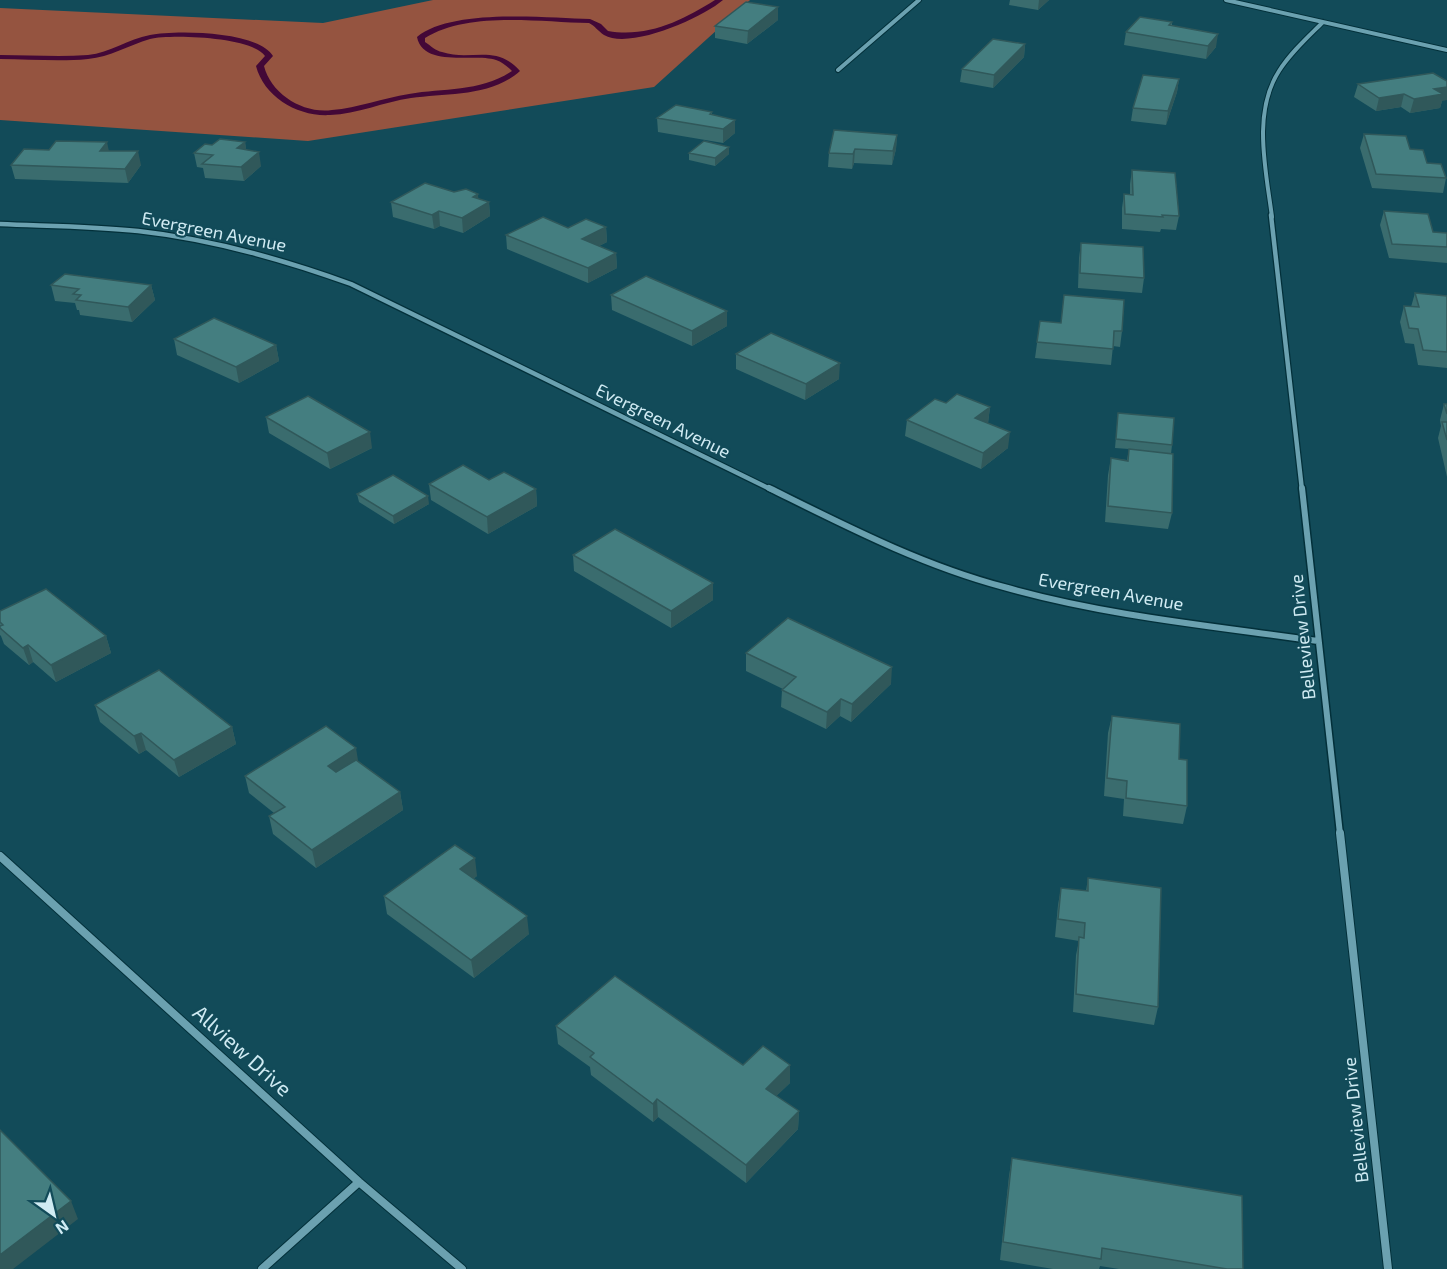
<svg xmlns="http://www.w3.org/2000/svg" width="1447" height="1269" font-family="'Exo 2',sans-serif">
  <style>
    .green { fill: #955440 }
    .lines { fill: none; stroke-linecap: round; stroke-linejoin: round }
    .stream { fill: #430837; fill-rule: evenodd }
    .minor-far3-casing { stroke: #03303a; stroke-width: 6 }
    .minor-far2-casing { stroke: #03303a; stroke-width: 7 }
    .minor-far1-casing { stroke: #03303a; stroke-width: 9 }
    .minor-casing { stroke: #03303a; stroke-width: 10 }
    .minor-far3 { stroke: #6ba1b0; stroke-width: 4 }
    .minor-far2 { stroke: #6ba1b0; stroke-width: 4.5 }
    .minor-far1 { stroke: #6ba1b0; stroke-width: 6 }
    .minor { stroke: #6ba1b0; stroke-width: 8 }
    .wall { fill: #3a6c6e }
    .shaded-wall { fill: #30585a }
    .building { fill: #447e80; stroke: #30585a; stroke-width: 1.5 }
    .labels { text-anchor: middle; stroke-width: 4.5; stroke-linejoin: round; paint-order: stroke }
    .street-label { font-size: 18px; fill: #d0ebf3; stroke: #124b59 }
    .near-street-label { font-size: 21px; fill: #d0ebf3; stroke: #124b59 }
  </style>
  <rect width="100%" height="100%" fill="#124b59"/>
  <path class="green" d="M433 0H750L654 87 308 141 0 120V8L323 23Z"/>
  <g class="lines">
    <path class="stream" d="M715 0H723C702 18 630 50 604 35 598 31 595 26 589 23 539 22 468 11 425 38V42C431 46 436 51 442 52 471 62 495 43 520 71 491 97 446 93 411 98 384 102 357 114 330 115 298 117 264 97 256 66L265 56C252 37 172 34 150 39 129 45 110 57 88 59 59 62 29 59 0 59V55C29 55 59 57 88 55 110 53 128 39 150 35 176 30 258 31 273 56L264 66C271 94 303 114 332 110 358 108 383 98 409 94 444 88 481 92 512 71 507 66 502 62 496 60 475 53 423 68 417 37 452 8 546 18 590 19L601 24 608 31C648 38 683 20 715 0Z"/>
    <defs>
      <path id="minor-far3" d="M1226 0 1447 50
        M838 70 919 0
        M1272 217C1266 170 1252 113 1279 71 1291 52 1308 37 1323 22"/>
      <path id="minor-far2" d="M1271 215 1302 490
        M0 224C46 226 92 226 138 231 211 239 282 259 351 284L772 490"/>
      <path id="minor-far1" d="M769 488C846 526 921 565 1004 587 1106 616 1213 626 1318 641
        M1302 488 1340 834"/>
      <path id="minor" d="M1340 833 1388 1269
        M0 856 359 1182 462 1269
        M262 1269 359 1182"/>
    </defs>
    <use href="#minor-far3" class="minor-far3-casing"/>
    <use href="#minor-far2" class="minor-far2-casing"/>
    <use href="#minor-far1" class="minor-far1-casing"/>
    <use href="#minor" class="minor-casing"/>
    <use href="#minor-far3" class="minor-far3"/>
    <use href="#minor-far2" class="minor-far2"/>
    <use href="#minor-far1" class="minor-far1"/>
    <use href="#minor" class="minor"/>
  </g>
  <path class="wall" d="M1010 0H1049L1038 10 1009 5Z
    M778 20 747 44 715 38V26Z
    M1172 22V26L1216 47 1206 59 1124 45 1126 32Z
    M1025 44 1024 57 993 88 960 82 962 69Z
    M1179 79 1177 92 1166 125 1131 121 1133 108Z
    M1358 84 1442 101 1440 108 1410 113 1401 107 1376 111 1354 97Z
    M712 112V114L735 133 723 143 658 132 657 118Z
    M1364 134 1427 163 1446 178 1443 193 1372 188 1360 148Z
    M897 135 896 149 892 165 854 163 852 169 828 167 829 153Z
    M245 142 246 150 261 166 244 181 205 178 203 168 197 167 194 153 212 145Z
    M109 151 141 165 128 183 15 179 11 165Z
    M689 153 729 154 715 166 689 160Z
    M1132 170 1179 216 1176 230 1161 229 1160 232 1122 229V208L1124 194H1130V184Z
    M454 192 478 194V199L489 202 490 216 463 233 440 226 434 229 393 217 391 202Z
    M1384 211 1433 232 1447 233V263L1389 258 1380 225Z
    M606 227 607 242 599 246 616 253 617 268 588 283 507 249 506 235 568 228Z
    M1081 243 1144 278 1142 293 1078 288 1079 258Z
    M51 285H151L155 300 132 322 80 315 79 310H77L75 303 55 301Z
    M1415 293 1447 296V368L1418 365 1414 344 1405 343 1400 322 1404 306 1411 307Z
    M611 295 727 326 692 346 612 310Z
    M1040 321 1122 331 1120 347 1113 346 1111 365 1035 358Z
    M174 339 276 345 279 361 239 383 177 355Z
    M736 354 839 379 805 400 736 369Z
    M946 403 990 407 988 423 1008 448 981 469 905 436 907 420Z
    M1444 404H1447V477L1438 438 1441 426 1440 420Z
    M1118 413 1172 445 1171 454 1172 513 1168 529 1105 522 1108 475 1111 458 1127 460 1129 449 1115 448Z
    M266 417 372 448 330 469 269 433Z
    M489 480 536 489 537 506 488 534 431 500 429 484Z
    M357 494 429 504 394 524 359 502Z
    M573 555 713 600 671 628 574 571Z
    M0 611 106 636 111 653 56 682 33 662 29 665 4 644 1 636 0 635Z
    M746 653 891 684 851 722 840 716 826 729 781 707 782 690 783 689 746 671Z
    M95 705 232 727 236 744 179 777 146 750 139 754 100 722Z
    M1112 716 1179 759 1187 806 1183 824 1123 816 1124 799 1104 796 1108 733Z
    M358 761 400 792 403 810 316 868 273 834 269 816 274 813 249 793 245 776Z
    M477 876 473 879 529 934 474 978 387 914 384 896Z
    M1088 878 1158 1007 1154 1025 1073 1012 1076 955 1079 941 1055 937 1058 905 1061 888 1086 891Z
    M556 1026 743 1065H790V1083L776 1096 799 1111 798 1129 746 1183 658 1117 653 1122 591 1075 590 1067 558 1044Z
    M1012 1158 1243 1269H1119L1100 1266 1099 1269H1053L1000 1260 1009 1176Z"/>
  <path class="shaded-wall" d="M1039 0H1049L1038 10Z
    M778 7V20L747 44 748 31Z
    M1218 34 1216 47 1206 59 1208 46Z
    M1025 44 1024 57 993 88 994 75Z
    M1179 79 1177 92 1166 125 1168 111Z
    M1447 87V100L1442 101 1440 108 1410 113 1414 99 1434 89Z
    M1404 94 1401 107 1376 111 1379 98Z
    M735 120V133L723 143V129Z
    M897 135 896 149 892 165 893 151Z
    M107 142 110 156 100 151Z
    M245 142 247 156 237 148Z
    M729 147V154L715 166V158Z
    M855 149 854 163 852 169 853 154Z
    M138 151 141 165 128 183 125 169Z
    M259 152 261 166 244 181 241 167Z
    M478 194 479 208 489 202 490 216 463 233 462 218 473 197Z
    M439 211 440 226 434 229 432 215Z
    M606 227 607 242 583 254 582 239Z
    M616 253 617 268 588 283V268Z
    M151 285 155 300 132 322 128 307Z
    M727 311V326L692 346V331Z
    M276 345 279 361 239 383 236 367Z
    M840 363 839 379 805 400 806 384Z
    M990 407 988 423 973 434 975 418Z
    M370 432 372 448 330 469 327 453Z
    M1010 432 1008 448 981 469 983 453Z
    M536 489 537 506 488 534 487 517Z
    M428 496 429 504 394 524 393 516Z
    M713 583V600L671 628V611Z
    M106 636 111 653 56 682 51 665Z
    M28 645 33 662 29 665 23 648Z
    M892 667 891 684 851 722 852 704Z
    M841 699 840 716 826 729 827 712Z
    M232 727 236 744 179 777 174 760Z
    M141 733 146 750 139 754 134 736Z
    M356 748 359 766 331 783 328 766Z
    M400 792 403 810 316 868 312 850Z
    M475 858 477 876 462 887 460 869Z
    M527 916 529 934 474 978 471 960Z
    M790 1065V1083L766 1106V1089Z
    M657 1099 658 1117 653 1122V1104Z
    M799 1111 798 1129 746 1183V1165Z
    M71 1201 78 1219 13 1269H0V1255Z"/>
  <path class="building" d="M746 2 778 7 748 31 715 26Z
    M1140 17 1172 22 1169 25 1218 34 1208 46 1126 32Z
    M993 39 1025 44 994 75 962 69Z
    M1433 73 1447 81V87L1434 89 1443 94 1414 99 1404 94 1379 98 1358 84Z
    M1143 75 1179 79 1168 111 1133 108Z
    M676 105 712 112 710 114 735 120 723 129 657 118Z
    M834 130 897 135 893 151 855 149 853 154 829 153Z
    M1364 134 1406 136 1410 149 1423 150 1427 163 1441 164 1446 178 1376 174Z
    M220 139 245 142 237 148 259 152 241 167 202 164 213 155 194 153 205 144 212 145Z
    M56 141 107 142 100 151H138L125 169 11 165 24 149 49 150Z
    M704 141 729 147 715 158 689 153Z
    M1132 170 1175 173 1179 216 1162 215 1163 217 1125 214 1124 194 1133 195Z
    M425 183 454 192 466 189 478 194 473 197 489 202 462 218 439 211 432 215 391 202Z
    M1384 211 1428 214 1433 232 1447 233V247L1392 244Z
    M543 217 568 228 586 219 606 227 582 239 616 253 588 268 506 235Z
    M1081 243 1143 247 1144 278 1080 273Z
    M65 274 151 285 128 307 76 300 81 295 73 294 79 289 51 285Z
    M646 276 727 311 692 331 611 295Z
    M1415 293 1447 296V352L1423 350 1418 329 1409 328 1404 306 1419 307Z
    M1064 295 1124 300 1122 331H1114L1113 349 1037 342 1040 321 1061 323Z
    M214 318 276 345 236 367 174 339Z
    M771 333 840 363 806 384 736 354Z
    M957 394 990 407 975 418 1010 432 983 453 907 420 935 399 946 403Z
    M308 396 370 432 327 453 266 417Z
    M1444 404H1447V414Z
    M1118 413 1174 418 1172 445 1116 439Z
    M1442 422H1447V440Z
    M1129 449 1173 454 1172 513 1108 506 1111 458 1128 461Z
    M463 465 489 480 504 472 536 489 487 517 429 484Z
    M393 475 428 496 393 516 357 494Z
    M615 529 713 583 671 611 573 555Z
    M46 589 106 636 51 665 28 645 23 648 0 628V626L3 625 0 622V611Z
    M788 618 892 667 852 704 841 699 827 712 782 690 796 677 746 653Z
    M159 670 232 727 174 760 141 733 134 736 95 705Z
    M1112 716 1180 724 1179 759 1187 760V806L1126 798 1127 781 1107 778Z
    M326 726 356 748 328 766 336 772 356 760 400 792 312 850 269 816 285 807 245 776Z
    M455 845 475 858 460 869 527 916 471 960 384 896Z
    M1088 878 1161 888 1158 1007 1076 994 1079 937 1084 938 1085 923 1058 919 1061 888 1088 891Z
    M615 976 743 1065 763 1046 790 1065 766 1089 799 1111 746 1165 657 1099 653 1104 590 1057 594 1053 556 1026Z
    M0 1130 71 1201 0 1255Z
    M1012 1158 1242 1196 1243 1269H1227L1102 1248 1101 1259 1003 1242Z"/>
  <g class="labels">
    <g class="street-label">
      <text transform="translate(214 232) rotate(11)" y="6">Evergreen Avenue</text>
      <text transform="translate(663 421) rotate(26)" y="6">Evergreen Avenue</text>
      <text transform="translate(1111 592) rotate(10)" y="6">Evergreen Avenue</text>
      <text transform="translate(1303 637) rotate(-96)" y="6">Belleview Drive</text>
      <text transform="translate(1356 1120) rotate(-96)" y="6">Belleview Drive</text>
    </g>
    <g class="near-street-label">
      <text transform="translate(242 1051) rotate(42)" y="7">Allview Drive</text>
    </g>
  </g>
  <g transform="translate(54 1215) rotate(146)" stroke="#124b59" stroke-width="4.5" paint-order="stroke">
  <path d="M0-4.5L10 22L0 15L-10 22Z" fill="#d0ebf3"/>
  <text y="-9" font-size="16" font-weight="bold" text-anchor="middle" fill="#d0ebf3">N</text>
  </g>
</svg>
